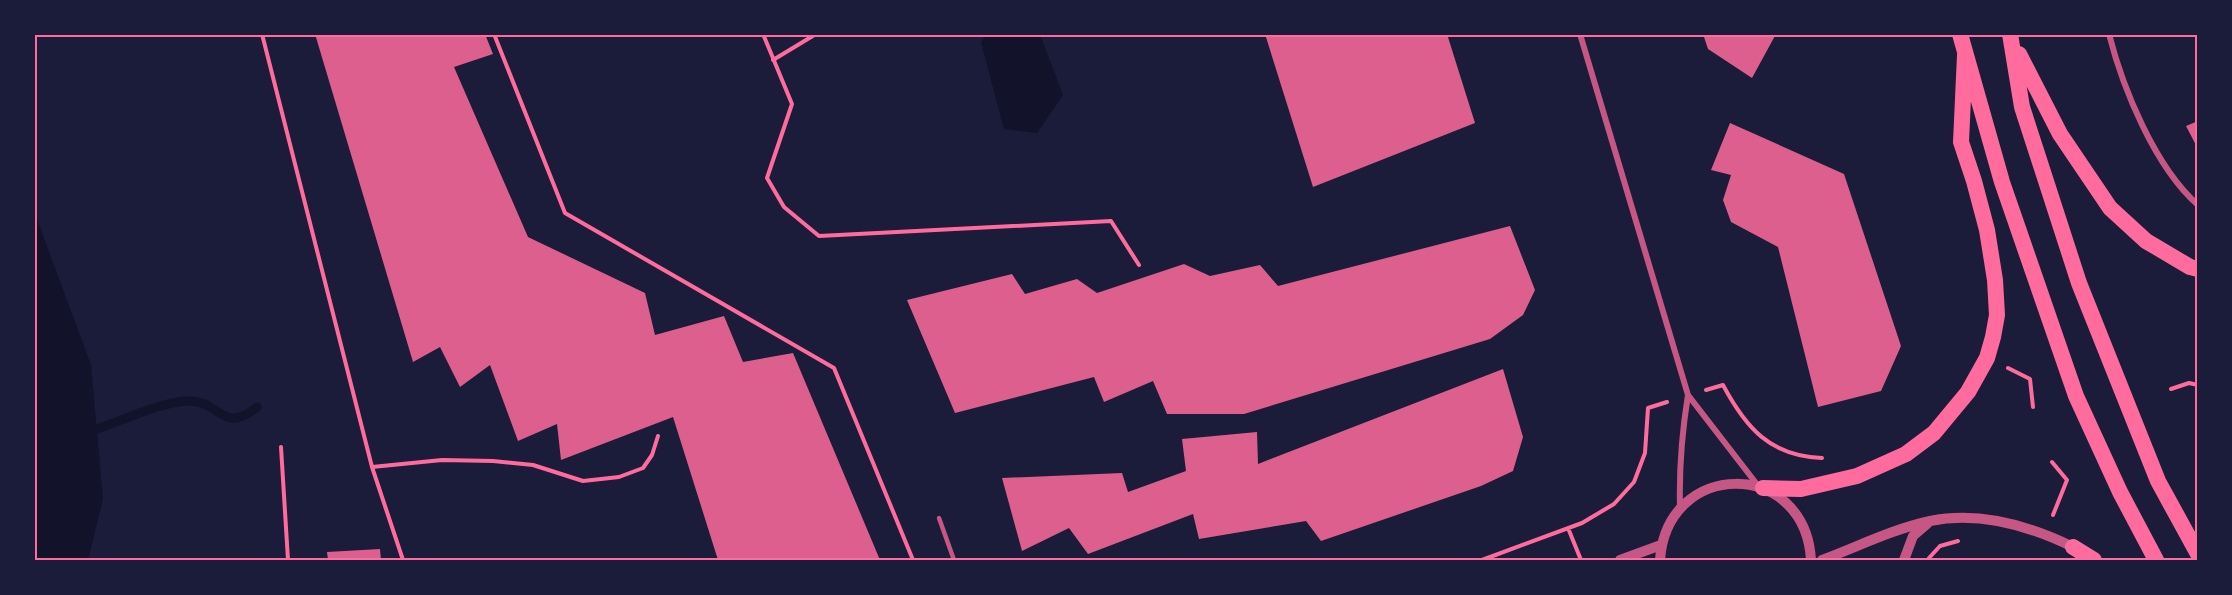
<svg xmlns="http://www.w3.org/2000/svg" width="2232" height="595" font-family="'Source Sans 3',sans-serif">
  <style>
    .water { fill: #12122b }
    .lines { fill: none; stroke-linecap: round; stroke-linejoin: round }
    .stream { stroke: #12122b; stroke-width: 9 }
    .building { fill: #dd5f8e }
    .path { stroke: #ff6b9d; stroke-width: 4 }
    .service { stroke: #c65784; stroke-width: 4.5 }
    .minor { stroke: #c65784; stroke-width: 6 }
    .tertiary { stroke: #c65784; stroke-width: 10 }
    .trunk { stroke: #ff6b9d; stroke-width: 16 }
    .neatline { fill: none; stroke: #ff6b9d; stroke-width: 2 }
  </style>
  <rect width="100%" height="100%" fill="#1b1b3a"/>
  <path class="water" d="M987 34 1040 35 1063 95 1037 133 1004 129 981 42Z
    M35 214 91 365 103 499 88 560H35Z"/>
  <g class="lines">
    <path class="stream" d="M97 429C123 420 159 403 186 401 221 399 221 436 257 407"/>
  </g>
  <path class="building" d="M315 34H485L493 54 454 67 528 237 645 293 655 335 724 316 743 362 793 353 880 560H718L673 417 561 460 557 424 518 441 490 365 460 387 440 347 413 362Z
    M1265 34H1447L1475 123 1313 187Z
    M1703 34H1776L1752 78 1708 49Z
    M2198 121V149L2186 126Z
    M1730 123 1844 174 1901 346 1881 391 1818 407 1778 247 1731 222 1723 200 1731 175 1711 170Z
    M1510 226 1535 290 1523 315 1490 339 1244 414H1167L1153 381 1104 402 1094 377 955 413 907 300 1012 274 1025 294 1077 279 1097 293 1184 264 1210 276 1260 265 1278 286Z
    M1503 369 1523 437 1513 471 1481 486 1321 541 1306 521 1199 539 1193 514 1088 554 1069 528 1022 551 1002 478 1122 473 1128 492 1186 471 1182 439 1257 432 1258 464Z
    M380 549 381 560H328L327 552Z"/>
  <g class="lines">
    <path class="path" d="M262 34 372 467 403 560
      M494 34 565 213 834 368 913 560
      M763 34 792 104 767 178 784 207 819 236 1111 221 1139 265
      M773 60 816 34
      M2008 368 2030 379 2033 407
      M2171 389 2189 383 2198 385
      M1706 390 1723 385C1746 428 1770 456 1822 458
      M281 447 288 560
      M2052 462 2067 480 2053 515
      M372 467 442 460 493 461 533 465 583 481 619 477 643 468 652 455 658 436
      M1568 528 1581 560
      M1929 558 1940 546 1958 541
      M1482 560 1582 523 1614 504 1634 482 1645 453 1648 408 1667 402"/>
    <path class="service" d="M939 518 954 560"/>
    <path class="minor" d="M1580 34 1688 395 1759 487
      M2109 34C2123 89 2155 167 2198 205
      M1680 507C1679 469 1682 432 1688 395"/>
    <path class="tertiary" d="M1620 560 1661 545
      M1660 560C1667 459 1805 458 1811 560
      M1822 560C1857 547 1893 529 1930 521 1979 511 2030 526 2073 547
      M1904 560 1913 536 1927 524"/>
    <path class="trunk" d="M1960 34 2002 182 2076 396 2120 492 2156 560
      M2010 34 2022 107 2079 283 2158 481 2198 554
      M2019 54 2060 134 2110 208 2146 241 2190 267 2198 269
      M1763 488 1801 489 1857 476 1906 454 1934 433 1968 392 1987 358 1993 337 1997 315 1995 280 1987 230 1974 181 1961 142 1965 55
      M2073 547 2094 560"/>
  </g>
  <rect width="2232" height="595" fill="none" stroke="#1b1b3a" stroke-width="72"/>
  <rect x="36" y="36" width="2160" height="523" class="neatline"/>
</svg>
